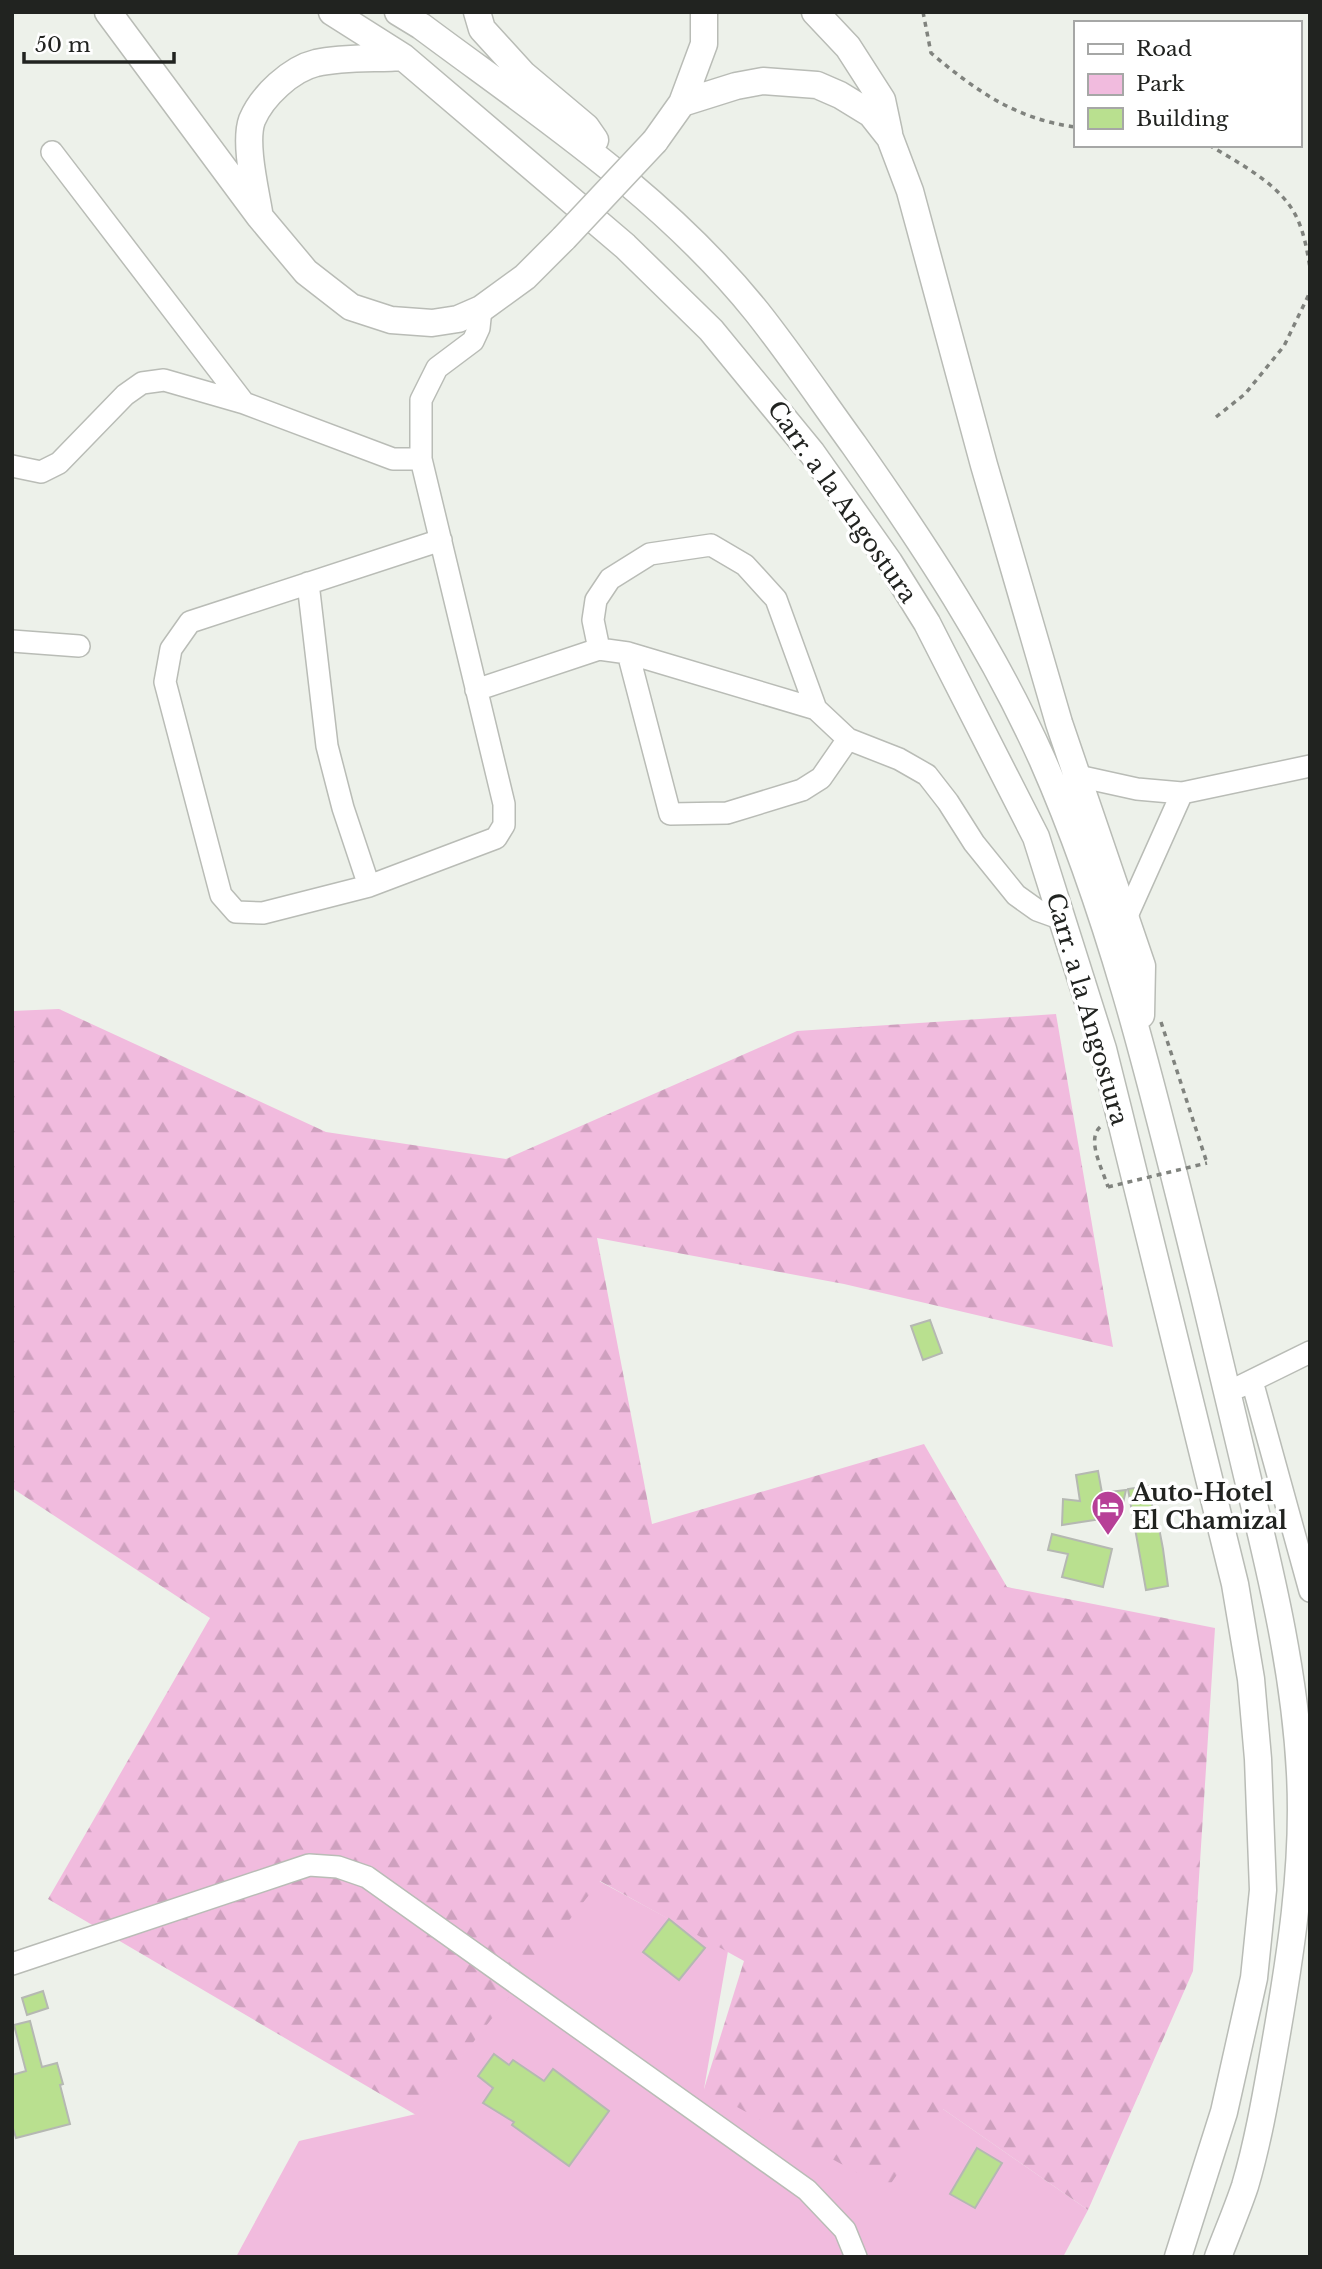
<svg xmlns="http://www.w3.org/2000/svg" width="1322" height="2269" font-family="'Libre Baskerville',serif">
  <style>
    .green { fill: #f1bbde }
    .forest { fill: url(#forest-firs) }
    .building { fill: #b9e08f; stroke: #b5b8b2; stroke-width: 2 }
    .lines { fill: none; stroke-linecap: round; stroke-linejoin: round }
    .minor-casing { stroke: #b9bcb6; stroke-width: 24 }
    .major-casing { stroke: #b9bcb6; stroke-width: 29 }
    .path { stroke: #80837e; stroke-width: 3.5; stroke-dasharray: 5 5; stroke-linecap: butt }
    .minor { stroke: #fff; stroke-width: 21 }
    .major { stroke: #fff; stroke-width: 26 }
    .major-bridge-casing { stroke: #b9bcb6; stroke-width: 29; stroke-linecap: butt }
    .path-bridge { stroke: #80837e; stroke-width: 3.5; stroke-dasharray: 5 5; stroke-linecap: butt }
    .major-bridge { stroke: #fff; stroke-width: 26 }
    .labels { text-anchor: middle; stroke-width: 7; stroke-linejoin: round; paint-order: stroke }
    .street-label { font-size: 24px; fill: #212320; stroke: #fff }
    .poi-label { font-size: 24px; font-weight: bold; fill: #212320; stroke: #fff; text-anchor: start }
  </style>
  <defs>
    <pattern id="forest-firs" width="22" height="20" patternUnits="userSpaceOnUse" patternTransform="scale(1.75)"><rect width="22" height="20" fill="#f1bbde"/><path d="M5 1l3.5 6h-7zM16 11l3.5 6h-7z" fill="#cea0be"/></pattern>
  </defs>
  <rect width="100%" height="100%" fill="#edf1ea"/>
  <path class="green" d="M599 1881 728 1951 704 2089 943 2109 1088 2210 1063 2257H236L299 2141 416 2114Z"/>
  <path class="forest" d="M59 1009 326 1132 506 1159 797 1031 1056 1014 1113 1347 844 1284 597 1238 652 1524 924 1444 1007 1587 1215 1628 1193 1971 1088 2210 943 2109 887 2189 704 2089 744 1961 600 1881 416 2115 48 1899 210 1618 12 1488V1011Z"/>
  <path class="building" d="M930 1320 942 1353 923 1360 911 1326Z
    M1098 1471 1102 1493 1126 1490 1120 1516 1062 1525 1063 1499 1080 1501 1076 1475Z
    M1149 1486 1156 1529 1159 1528 1163 1549 1168 1586 1146 1590 1128 1489Z
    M1052 1534 1112 1549 1103 1587 1062 1577 1068 1554 1048 1550Z
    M669 1919 705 1948 679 1980 643 1952Z
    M43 1991 48 2008 27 2015 22 1998Z
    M30 2021 42 2067 57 2063 63 2084 60 2085 70 2124 16 2138 12 2125V2075L26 2071 14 2025Z
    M494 2054 509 2065 513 2060 544 2081 553 2069 609 2111 569 2166 512 2125 514 2122 483 2103 493 2088 478 2076Z
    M977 2148 1002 2163 975 2208 950 2194Z"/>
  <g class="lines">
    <defs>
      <path id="minor" d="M52 152 244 403
        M12 466 41 472 59 463 125 395 142 383 164 380 244 403 393 459H421
        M441 540 190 622 171 649 165 682 221 895 236 912 263 913 369 886 496 838 504 825V804L421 459V400L437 368 473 341 479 328 481 309
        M308 583 327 746 343 808 369 886
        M12 641 79 646
        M599 649 593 620 596 600 610 579 650 554 711 545 745 565 776 599 816 709
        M628 653 670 814 727 813 802 790 821 778 848 739
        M476 690 599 649 628 653 816 709 848 739 899 759 927 775 948 802 974 843 1016 895 1037 910 1062 919
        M1078 776 1137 789 1182 793 1310 766
        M1126 918 1182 793
        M1252 1381 1310 1591
        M1239 1387 1310 1352
        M12 1964 309 1865 338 1867 367 1877 807 2190 845 2230 856 2257"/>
      <path id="major" d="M108 12 260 217 306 272 351 307 391 320 432 323 458 319 481 309 525 277 564 238
        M332 12 403 57 625 246 711 330 812 453 889 562 927 623 1036 837 1103 1049 1118 1109 1235 1584 1251 1679 1258 1759 1263 1890 1254 1978 1224 2112 1178 2257
        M398 12 421 26C539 114 664 196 757 312 791 355 822 401 854 445 925 546 991 646 1042 759 1117 929 1158 1111 1203 1291 1219 1356 1234 1422 1250 1488 1273 1582 1295 1676 1300 1773 1305 1866 1290 1959 1274 2050 1266 2095 1258 2142 1245 2186 1237 2210 1227 2233 1218 2257
        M477 12 482 29 523 74 586 127 595 140
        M815 12 848 47 882 100 889 133
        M682 103 736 86 763 81 817 85 840 95 871 114 890 138 910 191 984 465 1059 723 1142 966 1141 1015
        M655 141 682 103 704 44V12
        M259 212C255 188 244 142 252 120 262 96 291 69 316 63 344 57 375 59 403 57"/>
    </defs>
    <use href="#minor" class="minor-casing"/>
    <use href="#major" class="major-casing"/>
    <path class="path" d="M923 12 931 53C976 91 1016 119 1075 127
      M1209 145C1237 162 1274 181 1292 209 1303 226 1307 249 1310 268
      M1216 417 1245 394 1284 346 1310 292
      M1161 1022 1207 1163
      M1100 1127C1086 1140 1103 1170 1108 1187"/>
    <use href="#minor" class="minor"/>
    <use href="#major" class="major"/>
    <defs>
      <path id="major-bridge" d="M564 238 655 141"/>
    </defs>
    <use href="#major-bridge" class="major-bridge-casing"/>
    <path class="path-bridge" d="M1108 1187 1207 1163"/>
    <use href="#major-bridge" class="major-bridge"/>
  </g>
  <defs>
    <symbol id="hotel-pin" viewBox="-11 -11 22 30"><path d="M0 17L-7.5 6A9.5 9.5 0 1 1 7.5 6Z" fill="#b74097" stroke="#fff"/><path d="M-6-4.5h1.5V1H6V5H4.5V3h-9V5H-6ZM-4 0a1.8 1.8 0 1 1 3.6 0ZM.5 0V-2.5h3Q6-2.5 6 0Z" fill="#fff"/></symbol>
  </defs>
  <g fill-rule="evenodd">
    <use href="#hotel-pin" x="1089" y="1488" width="38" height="52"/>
  </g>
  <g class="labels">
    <g class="street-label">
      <text transform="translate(842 502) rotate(55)" y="8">Carr. a la Angostura</text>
      <text transform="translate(1087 1009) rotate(74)" y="8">Carr. a la Angostura</text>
    </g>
    <g class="poi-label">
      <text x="1132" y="1501">Auto-Hotel<tspan x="1132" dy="28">El Chamizal</tspan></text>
    </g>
  </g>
  <rect width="1322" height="2269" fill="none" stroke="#212320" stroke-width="28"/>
  <rect x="1074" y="21" width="228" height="126" fill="#ffffff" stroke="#a6a7a6" stroke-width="2"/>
  <rect x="1088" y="44" width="35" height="10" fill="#ffffff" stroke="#a6a7a6" stroke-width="2"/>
  <text x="1136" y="56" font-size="21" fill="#212320">Road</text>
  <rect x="1088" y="74" width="35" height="21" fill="#f1bbde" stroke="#a6a7a6" stroke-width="2"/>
  <text x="1136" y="91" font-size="21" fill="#212320">Park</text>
  <rect x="1088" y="108" width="35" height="21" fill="#b9e08f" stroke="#a6a7a6" stroke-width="2"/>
  <text x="1136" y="126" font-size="21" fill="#212320">Building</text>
  <path d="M24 52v10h150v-10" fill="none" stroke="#212320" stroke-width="3.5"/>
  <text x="35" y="52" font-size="21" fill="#212320" stroke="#ffffff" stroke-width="5" paint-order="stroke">50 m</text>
</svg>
